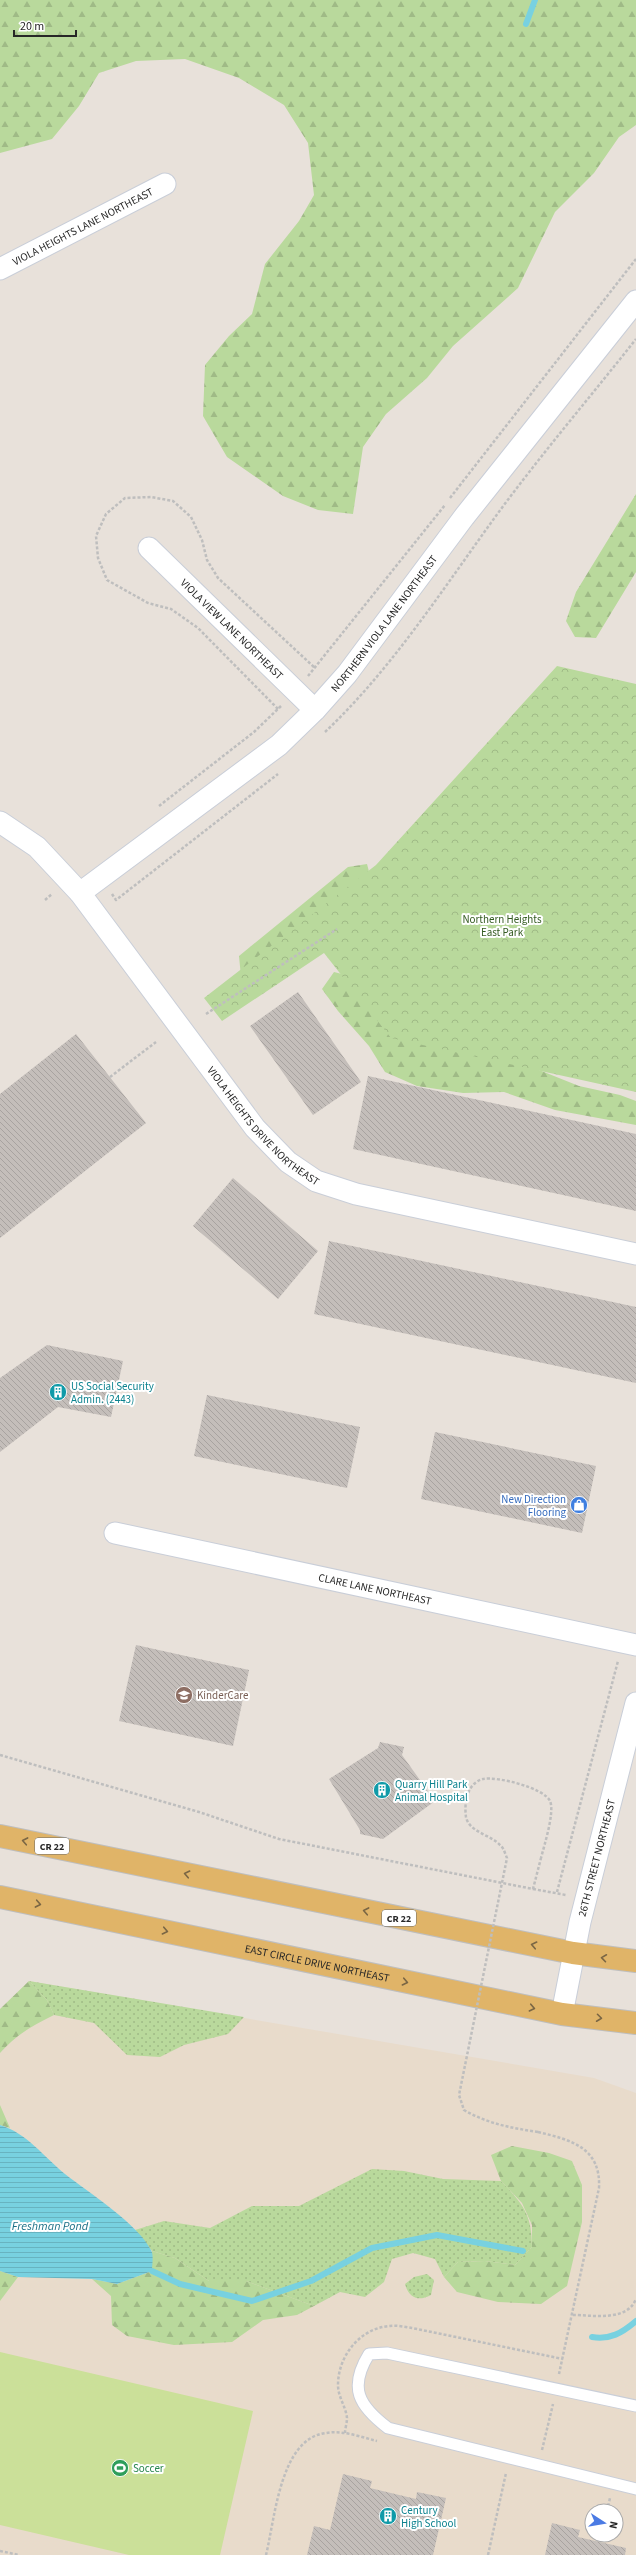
<svg xmlns="http://www.w3.org/2000/svg" width="636" height="2555" font-family="'Source Sans 3',sans-serif">
  <style>
    .education { fill: #e8dbcb; fill-rule: evenodd }
    .grass { fill: url(#grass-dots) }
    .forest { fill: url(#forest-firs) }
    .park { fill: url(#park-crowns) }
    .pitch { fill: #cbe099 }
    .water { fill: url(#water-rules) }
    .lines { fill: none; stroke-linecap: round; stroke-linejoin: round }
    .stream { stroke: #78d1e0; stroke-width: 6 }
    .building { fill: url(#building-back-hatch) }
    .service-casing { stroke: #c9ced8; stroke-width: 13 }
    .minor-casing { stroke: #c9ced8; stroke-width: 23 }
    .primary-casing { stroke: #bebebe; stroke-width: 24 }
    .path { stroke: #bebebe; stroke-width: 2.5; stroke-dasharray: 3 2; stroke-linecap: butt }
    .service { stroke: #fff; stroke-width: 11 }
    .minor { stroke: #fff; stroke-width: 21 }
    .primary { stroke: #e0b468; stroke-width: 22 }
    .path-bridge { stroke: #bebebe; stroke-width: 2.5; stroke-dasharray: 3 2; stroke-linecap: butt }
    .oneway { stroke: #7a6644 }
    .labels { text-anchor: middle; stroke-width: 4; stroke-linejoin: round; paint-order: stroke }
    .shield { fill: #fff; stroke: #686868; stroke-width: 1 }
    .shield-label { font-size: 10px; font-weight: bold; fill: #272727 }
    .street-label { font-size: 11px; fill: #272727; stroke: #fff }
    .park-label { font-size: 11px; fill: #345b21; stroke: #fff }
    .culture-label { font-size: 11px; fill: #0d838f; stroke: #fff; text-anchor: start }
    .shop-label { font-size: 11px; fill: #366cbe; stroke: #fff; text-anchor: end }
    .education-label { font-size: 11px; fill: #785e54; stroke: #fff; text-anchor: start }
    .leisure-label { font-size: 11px; fill: #27864d; stroke: #fff; text-anchor: start }
    .water-label { font-size: 12px; font-style: italic; fill: #1c7087; stroke: #fff }
  </style>
  <defs>
    <pattern id="grass-dots" width="8" height="8" patternUnits="userSpaceOnUse"><rect width="8" height="8" fill="#b9d99c"/><path d="M2 2h.1M6 6h.1" fill="none" stroke="#9fba86" stroke-width="1.8" stroke-linecap="round"/></pattern>
    <pattern id="forest-firs" width="22" height="20" patternUnits="userSpaceOnUse"><rect width="22" height="20" fill="#b9d99c"/><path d="M5 1l3.5 6h-7zM16 11l3.5 6h-7z" fill="#9fba86"/></pattern>
    <pattern id="park-crowns" width="20" height="18" patternUnits="userSpaceOnUse"><rect width="20" height="18" fill="#b9d99c"/><path d="M2 6a3 3 0 1 1 6 0M12 15a3 3 0 1 1 6 0" fill="none" stroke="#9fba86"/></pattern>
    <pattern id="water-rules" width="6" height="5" patternUnits="userSpaceOnUse"><rect width="6" height="5" fill="#78d1e0"/><path d="M0 2.5h6" fill="none" stroke="#68b3c0"/></pattern>
    <pattern id="building-back-hatch" width="6" height="6" patternUnits="userSpaceOnUse"><rect width="6" height="6" fill="#c4beba"/><path d="M-1 5l2 2M0 0l6 6M5-1l2 2" fill="none" stroke="#a8a3a0"/></pattern>
  </defs>
  <rect width="100%" height="100%" fill="#e8e1da"/>
  <path class="education" d="M29 1981 594 2078 636 2093V2555H0V2009ZM592 2511H616V2535H592Z"/>
  <path class="grass" d="M29 1981 244 2017 228 2034 184 2045 160 2057 127 2055 94 2023 54 2015 47 2000Z
    M372 2169 404 2171 443 2179 501 2181C523 2204 532 2214 532 2247L515 2265 485 2261 458 2262 444 2277 435 2259 413 2253 392 2259 384 2282 365 2297 340 2292 314 2306 246 2281H209L175 2258 152 2251 135 2230 164 2221 210 2228 252 2206H299Z
    M427 2274 434 2280 431 2295C418 2302 409 2298 405 2284L414 2277Z"/>
  <path class="forest" d="M0 0H636V125L619 137 594 173 555 212 518 288 453 346 427 378 386 414 363 447 353 514 318 510 283 496 227 457 203 416 205 365 229 336 252 314 265 264 299 221 314 195 308 143 284 105 239 78 185 59 136 61 99 73 79 106 52 139 0 153Z
    M636 494V572L596 638 575 637 566 621 576 592Z
    M367 864 372 883 241 977 239 956 348 867Z
    M334 972 362 979 514 1060 579 1086 620 1095 636 1101V1125L555 1110 504 1092 463 1093 417 1086 385 1072 369 1046 338 1011 322 989Z
    M29 1981 47 2000 54 2015C33 2025 16 2035 0 2053V2009Z
    M0 2105 10 2128 0 2125Z
    M512 2146 549 2153 572 2161 582 2185V2222L567 2286 541 2304 498 2302 457 2292 444 2277 458 2262 485 2261 515 2265 532 2247V2225L522 2203 501 2181 491 2155Z
    M152 2251 175 2258 209 2281H246L314 2306 297 2315 263 2320 232 2342 174 2345 127 2336 112 2325 111 2296 92 2279 117 2284 152 2271Z
    M0 2271 18 2277 0 2301Z"/>
  <path class="park" d="M557 666 636 684V1092L391 1038 324 953 222 1021 204 998 376 865Z"/>
  <path class="pitch" d="M0 2352 253 2411 220 2555H129L0 2525Z"/>
  <path class="water" d="M0 2125C27 2133 44 2157 65 2174 89 2193 137 2223 151 2250 154 2255 152 2265 152 2271L117 2284 92 2279 18 2277 0 2271Z"/>
  <g class="lines">
    <path class="stream" d="M526 24 535 0
      M152 2271 180 2284 252 2301 311 2281 372 2248 437 2235 523 2251
      M592 2337C610 2340 622 2333 636 2321"/>
  </g>
  <path class="building" d="M298 992 361 1082 313 1115 250 1026Z
    M76 1034 146 1123 0 1238V1094Z
    M368 1076 636 1134V1211L353 1149Z
    M233 1178 318 1251 278 1299 193 1226Z
    M329 1241 636 1307V1383L314 1314Z
    M47 1345 123 1361 111 1417 58 1407 0 1452V1378Z
    M207 1395 360 1427 347 1488 194 1456Z
    M435 1432 596 1466 582 1533 421 1499Z
    M136 1645 249 1670 233 1746 119 1721Z
    M380 1742 404 1747 402 1755 435 1801 383 1839 360 1834V1830L329 1779 378 1748Z
    M343 2474 372 2481 370 2488 416 2499 417 2492 446 2498 433 2555H307L314 2526 330 2530Z
    M552 2523 580 2530 578 2537 626 2548 625 2555H545Z"/>
  <g class="lines">
    <defs>
      <path id="service" d="M636 2406 387 2353 369 2354C348 2388 359 2406 388 2428L636 2489"/>
      <g id="minor">
        <path id="s1" d="M0 269 165 184"/>
        <path id="s2" d="M149 548 315 710"/>
        <path id="s3" d="M0 822 37 847 80 893 255 1128 288 1162 316 1181 356 1194 636 1254"/>
        <path id="s4" d="M80 893 279 745 315 710 347 674 464 517 636 301"/>
        <path id="s5" d="M115 1533 636 1645"/>
        <path id="s6" d="M562 2014 580 1922 636 1703"/>
      </g>
      <g id="primary">
        <path d="M0 1836 573 1953 636 1961"/>
        <path id="s7" d="M0 1897 562 2014 636 2023"/>
      </g>
    </defs>
    <use href="#service" class="service-casing"/>
    <use href="#minor" class="minor-casing"/>
    <use href="#primary" class="primary-casing"/>
    <path class="path" d="M450 498 636 259
      M308 676 445 505
      M278 709 198 628 171 609 148 603 107 580 98 558 96 536 106 514 125 498 151 497 173 501 191 517 202 540 207 560 218 578 315 668
      M325 732C393 668 446 584 501 509 544 451 591 396 636 339
      M159 806 254 732 281 706
      M112 894 116 900 278 774
      M45 900 52 894
      M206 1014 337 929
      M110 1077 156 1042
      M0 1755 199 1812 279 1839 533 1889 541 1858
      M533 1889 566 1895
      M557 1892 618 1661
      M538 2132C572 2140 601 2148 599 2188L559 2374
      M573 2315C592 2315 627 2322 636 2299
      M345 2433C345 2429 347 2423 347 2418 346 2407 338 2397 338 2385 338 2356 360 2328 390 2326 397 2325 405 2327 412 2328L563 2359
      M542 2450 553 2404
      M607 2511 610 2498
      M0 2551 19 2555
      M266 2555C275 2519 280 2438 326 2433 343 2430 361 2437 377 2441
      M488 2555 506 2473"/>
    <use href="#service" class="service"/>
    <use href="#minor" class="minor"/>
    <use href="#primary" class="primary"/>
    <path class="path-bridge" d="M538 2132C512 2128 488 2124 464 2110L459 2095 507 1858C505 1854 504 1848 500 1845 491 1835 469 1832 466 1817 464 1803 467 1783 483 1779 497 1776 544 1788 550 1801 555 1812 544 1846 541 1858"/>
  </g>
  <defs><path id="oneway-chevron" d="M-2-3.5L2.5 0L-2 3.5" fill="none" stroke-width="1.6" stroke-linecap="round" stroke-linejoin="round"/></defs>
  <g class="oneway">
    <use href="#oneway-chevron" transform="translate(25 1841) rotate(-169)"/>
    <use href="#oneway-chevron" transform="translate(187 1874) rotate(-168)"/>
    <use href="#oneway-chevron" transform="translate(38 1904) rotate(11)"/>
    <use href="#oneway-chevron" transform="translate(366 1911) rotate(-169)"/>
    <use href="#oneway-chevron" transform="translate(165 1931) rotate(12)"/>
    <use href="#oneway-chevron" transform="translate(534 1945) rotate(-168)"/>
    <use href="#oneway-chevron" transform="translate(604 1958) rotate(-172)"/>
    <use href="#oneway-chevron" transform="translate(405 1982) rotate(12)"/>
    <use href="#oneway-chevron" transform="translate(532 2008) rotate(12)"/>
    <use href="#oneway-chevron" transform="translate(599 2018) rotate(7)"/>
  </g>
  <defs>
    <symbol id="building-disc" viewBox="-11 -11 22 22"><circle r="9.5" fill="#0f9aa8" stroke="#fff"/><path d="M-4-6H4V6H1V3H-1V6H-4ZM-2.5-4.3h1.7v1.8h-1.7ZM.8-4.3h1.7v1.8H.8ZM-2.5-1h1.7V.8h-1.7ZM.8-1h1.7V.8H.8Z" fill="#fff"/></symbol>
    <symbol id="shop-disc" viewBox="-11 -11 22 22"><circle r="9.5" fill="#3f7fe0" stroke="#fff"/><path d="M-5-2.5h2.3a2.7 3.5 0 0 1 5.4 0H5L5.5 6h-11ZM-1.5-2.5h3a1.5 2.3 0 0 0-3 0Z" fill="#fff"/></symbol>
    <symbol id="school-disc" viewBox="-11 -11 22 22"><circle r="9.5" fill="#8d6e63" stroke="#fff"/><path d="M0-5L7-2L0 1L-7-2ZM-4 1L0 2.5L4 1V4Q0 6-4 4Z" fill="#fff"/></symbol>
    <symbol id="stadium-disc" viewBox="-11 -11 22 22"><circle r="9.5" fill="#2e9e5b" stroke="#fff"/><path d="M0-5a6.5 5 0 1 0 0 10a6.5 5 0 1 0 0-10ZM-3.5-1.8h7v3.6h-7Z" fill="#fff"/></symbol>
  </defs>
  <g fill-rule="evenodd">
    <use href="#building-disc" x="48" y="1382" width="20" height="20"/>
    <use href="#shop-disc" x="569" y="1495" width="20" height="20"/>
    <use href="#school-disc" x="174" y="1685" width="20" height="20"/>
    <use href="#building-disc" x="372" y="1780" width="20" height="20"/>
    <use href="#stadium-disc" x="110" y="2458" width="20" height="20"/>
    <use href="#building-disc" x="378" y="2506" width="20" height="20"/>
  </g>
  <g class="labels">
    <g class="shield">
      <rect x="35" y="1838" width="34" height="16" rx="3"/>
      <rect x="382" y="1910" width="34" height="16" rx="3"/>
    </g>
    <g class="shield-label">
      <text x="52" y="1850">CR 22</text>
      <text x="399" y="1922">CR 22</text>
    </g>
    <g class="street-label">
      <text dy="4" stroke="none"><textPath href="#s1" startOffset="93">VIOLA HEIGHTS LANE NORTHEAST</textPath></text>
      <text dy="4" stroke="none"><textPath href="#s4" startOffset="409">NORTHERN VIOLA LANE NORTHEAST</textPath></text>
      <text dy="4" stroke="none"><textPath href="#s2" startOffset="116">VIOLA VIEW LANE NORTHEAST</textPath></text>
      <text dy="4" stroke="none"><textPath href="#s3" startOffset="405">VIOLA HEIGHTS DRIVE NORTHEAST</textPath></text>
      <text dy="4" stroke="none"><textPath href="#s5" startOffset="266">CLARE LANE NORTHEAST</textPath></text>
      <text dy="4" stroke="none"><textPath href="#s6" startOffset="160">26TH STREET NORTHEAST</textPath></text>
      <text dy="4" stroke="none"><textPath href="#s7" startOffset="324">EAST CIRCLE DRIVE NORTHEAST</textPath></text>
    </g>
    <g class="park-label">
      <text x="502" y="923">Northern Heights<tspan x="502" dy="13">East Park</tspan></text>
    </g>
    <g class="culture-label">
      <text x="71" y="1390">US Social Security<tspan x="71" dy="13">Admin. (2443)</tspan></text>
      <text x="395" y="1788">Quarry Hill Park<tspan x="395" dy="13">Animal Hospital</tspan></text>
      <text x="401" y="2514">Century<tspan x="401" dy="13">High School</tspan></text>
    </g>
    <g class="shop-label">
      <text x="566" y="1503">New Direction<tspan x="566" dy="13">Flooring</tspan></text>
    </g>
    <g class="education-label">
      <text x="197" y="1699">KinderCare</text>
    </g>
    <g class="leisure-label">
      <text x="133" y="2472">Soccer</text>
    </g>
    <g class="water-label">
      <text x="50" y="2230">Freshman Pond</text>
    </g>
  </g>
  <g transform="translate(604 2523) rotate(102)"><circle r="19" fill="#ffffff" stroke="#a9a9a9"/>
  <path d="M0-3L7 15L0 10L-7 15Z" fill="#4b7be4"/>
  <text y="-6" font-size="11" font-weight="bold" text-anchor="middle" fill="#272727">N</text>
  </g>
  <path d="M14 30v6h62v-6" fill="none" stroke="#272727" stroke-width="2"/>
  <text x="20" y="30" font-size="12" fill="#272727" stroke="#ffffff" stroke-width="3" paint-order="stroke">20 m</text>
</svg>
